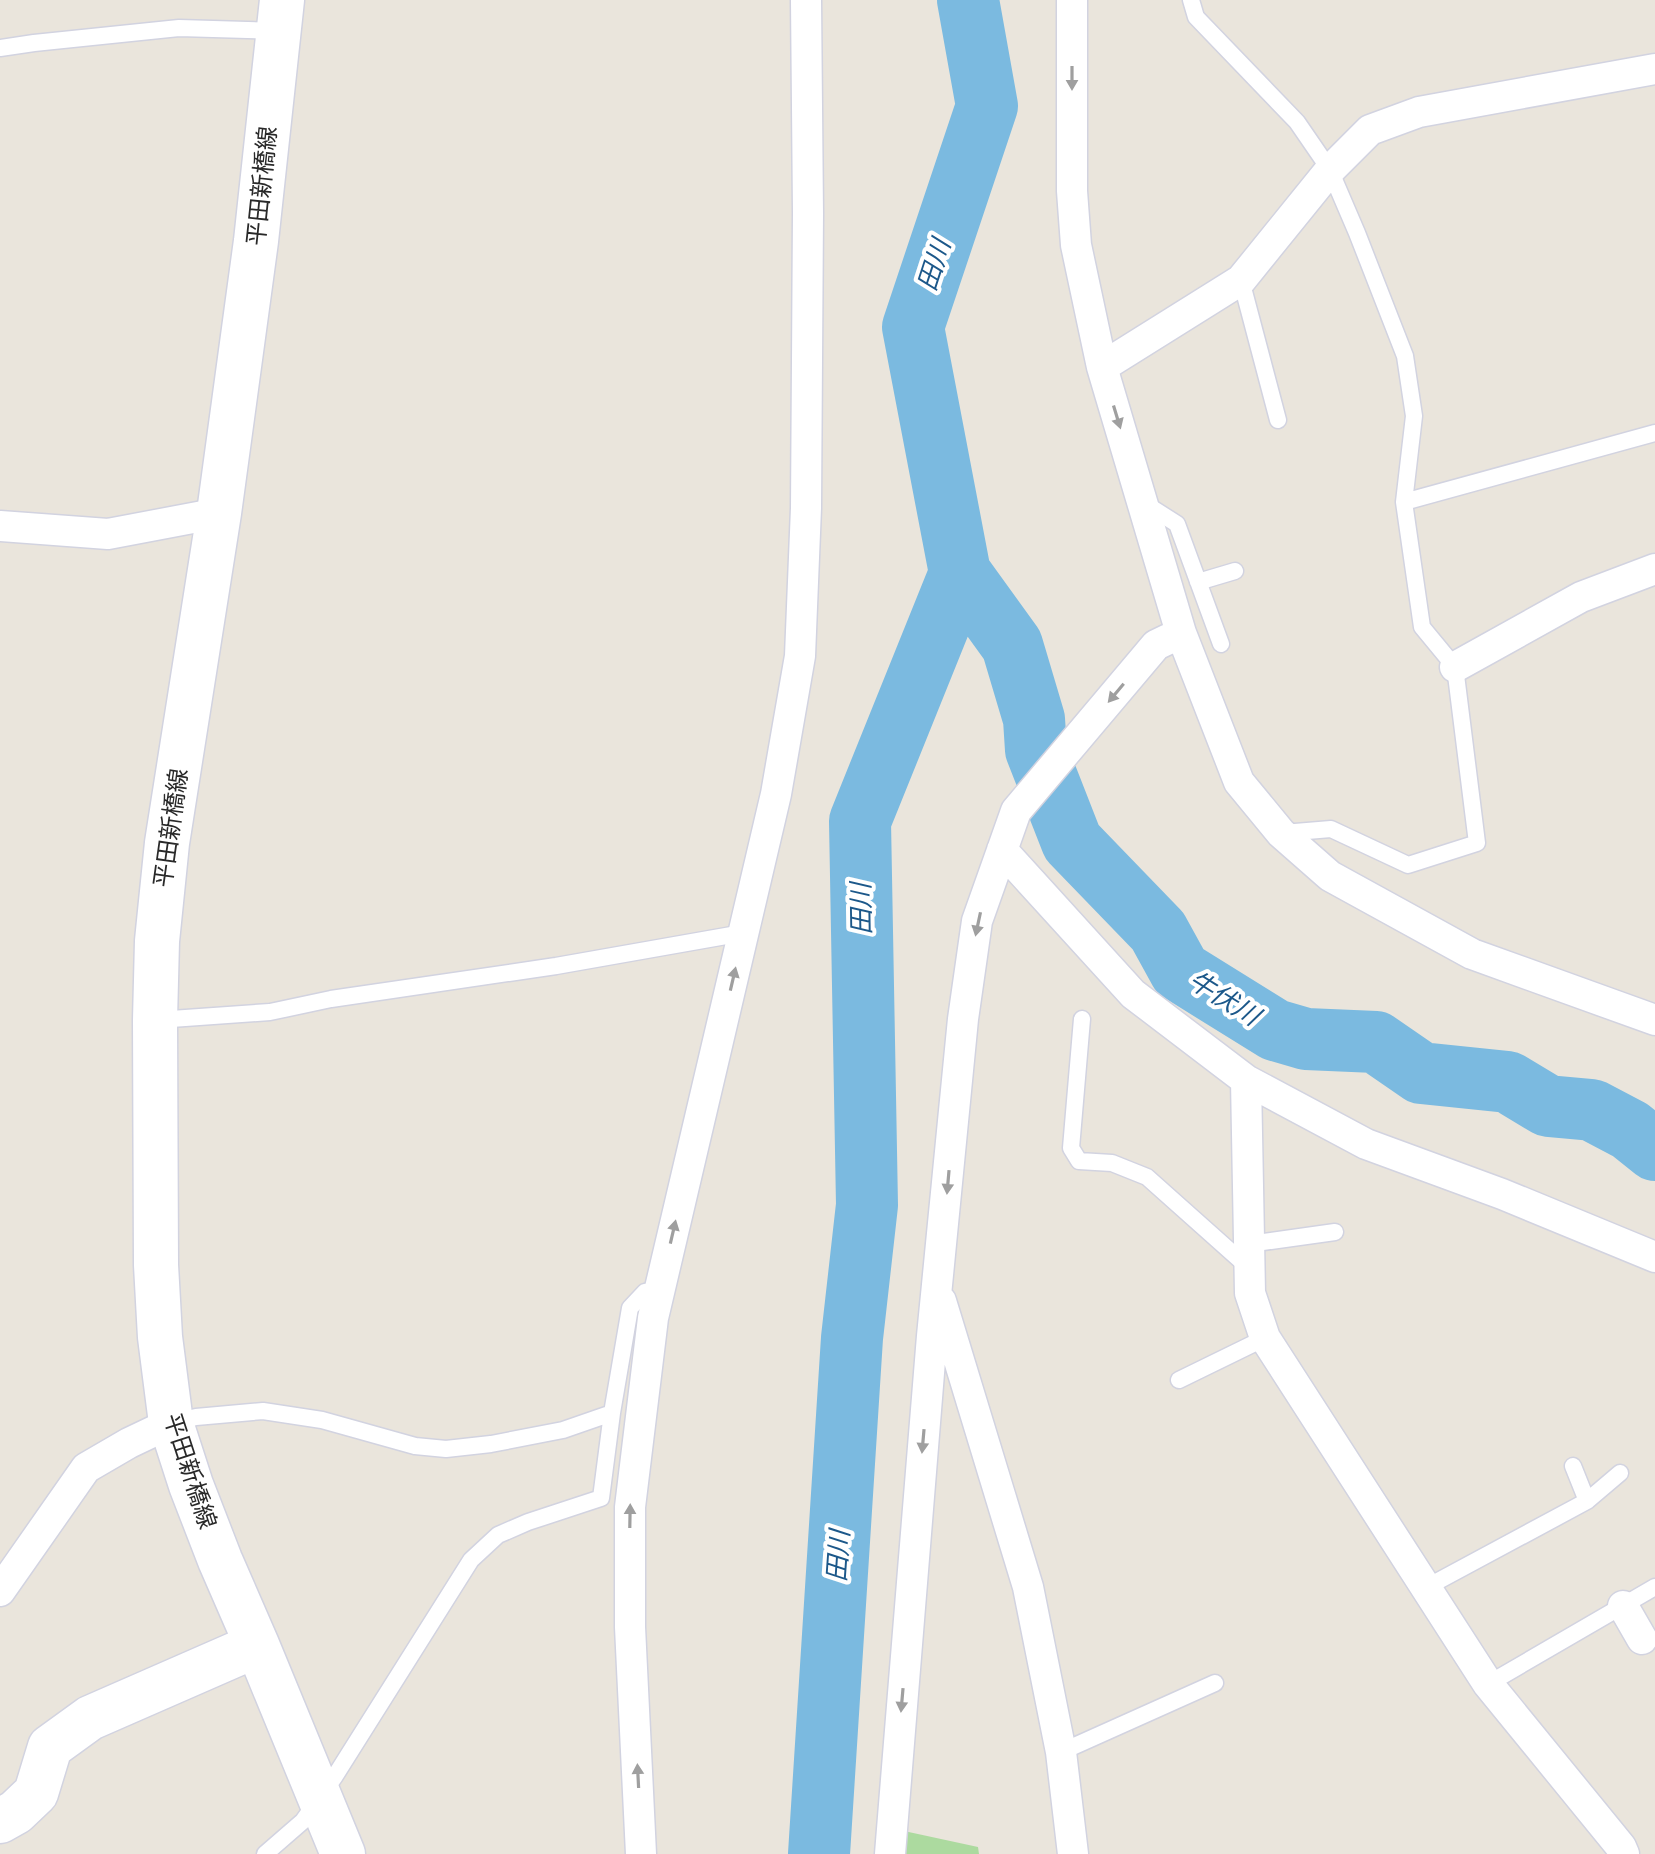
<svg xmlns="http://www.w3.org/2000/svg" width="1655" height="1854" font-family="'Roboto Condensed','Noto Sans JP',sans-serif">
  <style>
    .green { fill: #acda9f }
    .lines { fill: none; stroke-linecap: round; stroke-linejoin: round }
    .river { stroke: #7bbae0; stroke-width: 62 }
    .lane-casing { stroke: #d2d3e0; stroke-width: 19 }
    .street-casing { stroke: #d2d3e0; stroke-width: 33 }
    .secondary-casing { stroke: #d2d3e0; stroke-width: 47 }
    .lane { stroke: #fff; stroke-width: 16 }
    .street { stroke: #fff; stroke-width: 30 }
    .secondary { stroke: #fff; stroke-width: 44 }
    .oneway { fill: #9f9f9f }
    .labels { text-anchor: middle; stroke-width: 8; stroke-linejoin: round; paint-order: stroke }
    .street-label { font-size: 24px; fill: #292929; stroke: #fff }
    .water-label { font-size: 26px; font-style: italic; fill: #1c588a; stroke: #fff }
  </style>
  <rect width="100%" height="100%" fill="#eae5dc"/>
  <path class="green" d="M904 1831 978 1847 979 1854H902Z"/>
  <g class="lines">
    <path class="river" d="M960 573 1012 645 1034 719 1036 750 1072 842 1158 931 1180 971 1275 1030 1306 1039 1376 1042 1421 1073 1508 1082 1548 1106 1592 1110 1630 1130 1655 1150
      M819 1854 852 1338 867 1205 860 821 960 573 913 327 987 106 968 0"/>
    <defs>
      <path id="lane" d="M1191 0 1196 17 1297 122 1330 170 1357 233 1405 356 1414 416 1404 502 1422 627 1455 667 1477 843 1408 865 1331 829 1283 833
        M0 48 34 43 179 28 277 31
        M1241 280 1278 420
        M1404 502 1655 433
        M1144 503 1177 524 1221 644
        M1198 582 1235 571
        M1082 1019 1071 1148 1079 1161 1112 1163 1147 1177 1248 1267
        M157 1020 270 1012 331 999 556 966 743 933
        M1249 1244 1335 1232
        M1179 1380 1265 1338
        M171 1423 196 1417 263 1411 322 1420 415 1446 446 1449 491 1444 563 1430 612 1413
        M1573 1466 1587 1501
        M1427 1587 1587 1501 1620 1473
        M1488 1684 1655 1587
        M1061 1752 1215 1683
        M265 1854 303 1821 335 1776 471 1560 498 1535 528 1522 601 1498 612 1413 630 1308 645 1292 659 1290"/>
      <path id="street" d="M1072 0V191L1076 245 1102 367 1181 633 1239 782 1281 833 1330 876 1472 954 1655 1020
        M1102 367 1241 280 1330 170 1370 130 1419 112 1655 69
        M0 526 108 534 219 513
        M1455 667 1581 597 1655 569
        M1002 850 1133 994 1246 1080 1366 1144 1502 1194 1655 1257
        M1246 1080 1250 1293 1265 1338 1488 1684 1621 1847 1624 1854
        M941 1301 1028 1587 1061 1752 1073 1854
        M0 1591 86 1468 129 1443 171 1423
        M1623 1606 1642 1639
        M641 1854 630 1627V1507L653 1318 776 794 800 656 806 508 808 213 806 0
        M890 1854 932 1336 963 1019 977 921 1016 811 1156 645 1181 633"/>
      <path id="secondary" d="M282 0 256 241 219 513 167 843 157 941 155 1020 156 1265 160 1337 171 1423 191 1485 220 1560 257 1645 343 1854
        M0 1821 16 1812 36 1793 50 1747 90 1718 257 1645"/>
    </defs>
    <use href="#lane" class="lane-casing"/>
    <use href="#street" class="street-casing"/>
    <use href="#secondary" class="secondary-casing"/>
    <use href="#lane" class="lane"/>
    <use href="#street" class="street"/>
    <use href="#secondary" class="secondary"/>
  </g>
  <defs><path id="oneway-solid" d="M-6-.8H1V-3.2L6.5 0L1 3.2V.8H-6Z" transform="scale(2)"/></defs>
  <g class="oneway">
    <use href="#oneway-solid" transform="translate(1072 78) rotate(90)"/>
    <use href="#oneway-solid" transform="translate(1117 417) rotate(73)"/>
    <use href="#oneway-solid" transform="translate(1116 693) rotate(130)"/>
    <use href="#oneway-solid" transform="translate(978 924) rotate(102)"/>
    <use href="#oneway-solid" transform="translate(733 979) rotate(-77)"/>
    <use href="#oneway-solid" transform="translate(948 1182) rotate(95)"/>
    <use href="#oneway-solid" transform="translate(673 1232) rotate(-77)"/>
    <use href="#oneway-solid" transform="translate(923 1441) rotate(95)"/>
    <use href="#oneway-solid" transform="translate(630 1516) rotate(-89)"/>
    <use href="#oneway-solid" transform="translate(902 1700) rotate(95)"/>
    <use href="#oneway-solid" transform="translate(638 1776) rotate(-93)"/>
  </g>
  <g class="labels">
    <g class="street-label">
      <text transform="translate(262 186) rotate(-84)" y="8">平田新橋線</text>
      <text transform="translate(171 828) rotate(-82)" y="8">平田新橋線</text>
      <text transform="translate(190 1471) rotate(72)" y="8">平田新橋線</text>
    </g>
    <g class="water-label">
      <text transform="translate(934 265) rotate(-72)" y="9">田川</text>
      <text transform="translate(861 909) rotate(-91)" y="9">田川</text>
      <text transform="translate(1224 998) rotate(32)" y="9">牛伏川</text>
      <text transform="translate(838 1556) rotate(-86)" y="9">田川</text>
    </g>
  </g>
</svg>
